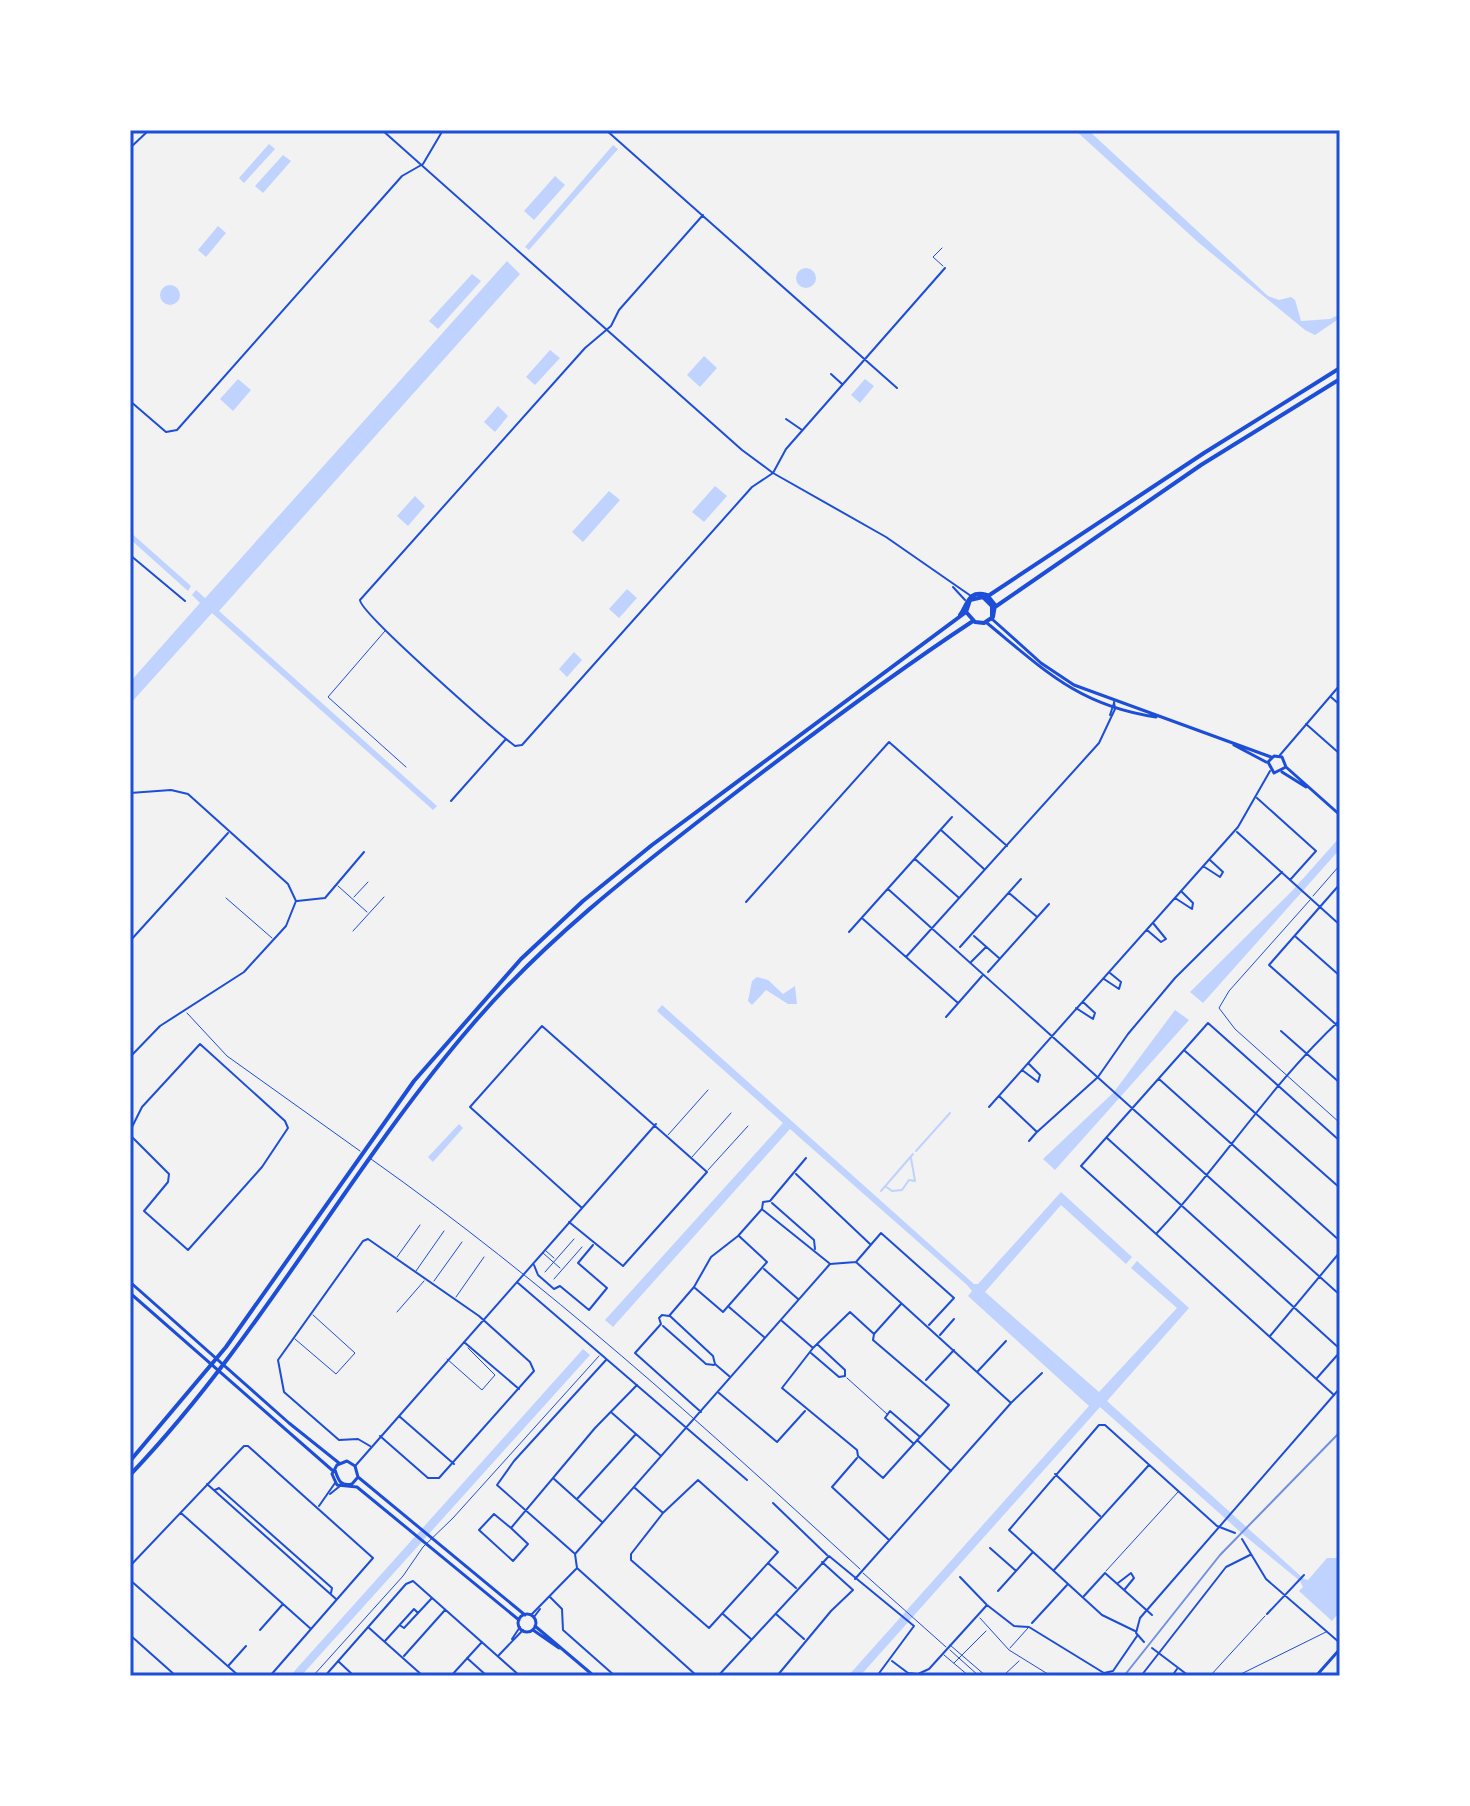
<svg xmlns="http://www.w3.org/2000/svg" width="1470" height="1806" font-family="'Titillium Web',sans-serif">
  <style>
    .water { fill: #bfd3fe }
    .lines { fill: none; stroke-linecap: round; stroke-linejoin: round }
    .stream { stroke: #bfd3fe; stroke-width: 2 }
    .service { stroke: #1d4ed8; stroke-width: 1 }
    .pedestrian { stroke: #1d4ed8; stroke-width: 1 }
    .minor { stroke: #1d4ed8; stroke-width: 2 }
    .tertiary { stroke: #1d4ed8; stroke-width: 2 }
    .secondary { stroke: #1d4ed8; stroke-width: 3 }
    .trunk { stroke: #1d4ed8; stroke-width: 4 }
    .rail { stroke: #7290e2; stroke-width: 2 }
    .neatline { fill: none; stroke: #1d4ed8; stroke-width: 3 }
  </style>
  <rect width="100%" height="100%" fill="#f2f2f2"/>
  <path class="water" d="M1075 130H1088L1268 296 1279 300 1291 297 1295 300 1301 321 1330 319 1340 314V318L1315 335 1305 330 1199 243Z
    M269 144 275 149 244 183 239 178Z
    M613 145 618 149 529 250 525 247Z
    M283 155 291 161 263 193 255 186Z
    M555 176 565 185 534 220 524 211Z
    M218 226 226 233 206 257 198 250Z
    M507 261 520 274 219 611 437 806 433 810 212 613 130 704V682L200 603 192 595 196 590 205 598 208 595Z
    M796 278a10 10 0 1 1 20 0a10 10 0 1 1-20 0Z
    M472 274 481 281 438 329 429 321Z
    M160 295a10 10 0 1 1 20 0a10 10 0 1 1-20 0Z
    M550 350 560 358 535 385 526 377Z
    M704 356 717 368 700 387 687 375Z
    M238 379 251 390 233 411 220 399Z
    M865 379 874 386 860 403 851 395Z
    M498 406 508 416 495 432 484 422Z
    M715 486 727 496 704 522 692 512Z
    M609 491 620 500 583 542 572 532Z
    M415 496 425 506 408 526 397 516Z
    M130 532 191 586 188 591 130 539Z
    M627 589 637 598 619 618 609 609Z
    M574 652 582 660 567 677 559 669Z
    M1340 837V849L1203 1003 1190 992 1292 891Z
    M757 977 768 980 783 994 795 986 797 1004H788L766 990 752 1005 748 1001 752 981Z
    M662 1005 974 1284H978L1061 1192 1132 1257 1126 1264 1061 1205 985 1292 1099 1392 1177 1308 1131 1268 1137 1261 1189 1308 1107 1401 1304 1579 1308 1580 1327 1558H1340V1619L1336 1616 1332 1621 1299 1591 1303 1587 1300 1581 1245 1536 1100 1407 860 1676H848L1089 1406 968 1296 972 1291 967 1285 790 1129 613 1327 605 1320 783 1123 657 1011Z
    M1175 1010 1189 1020 1055 1170 1043 1159 1114 1092Z
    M459 1124 463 1128 433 1162 428 1157Z
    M583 1349 590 1355 301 1676H290Z"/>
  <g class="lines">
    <path class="stream" d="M916 1151 950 1113
      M885 1186 892 1191 902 1190 909 1180 915 1181 911 1158
      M881 1191 913 1154"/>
    <path class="service" d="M942 248 933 257 943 266
      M385 631 328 697 406 767
      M338 886 367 912
      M1313 896 1340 865
      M354 897 368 882
      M226 898 272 938
      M1310 900 1229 991 1219 1008 1235 1029 1340 1123
      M353 931 384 897
      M187 1013 227 1056 360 1151
      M668 1135 708 1090
      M692 1157 731 1113
      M371 1159C545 1282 703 1425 860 1569
      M708 1170 748 1126
      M546 1251 554 1258
      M543 1253 560 1268
      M397 1257 420 1225
      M416 1271 444 1231
      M545 1272 574 1239
      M554 1279 582 1247
      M434 1281 462 1242
      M456 1297 484 1257
      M397 1312 424 1281
      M295 1339 336 1374 355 1353 313 1315
      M447 1359 482 1390 495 1375 468 1348
      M1106 1571 1178 1492
      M863 1573 946 1647
      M950 1650 979 1676
      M313 1676 403 1576 423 1547 453 1518 599 1356"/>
    <path class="pedestrian" d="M847 1378 887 1414
      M980 1618 1009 1650 1051 1676
      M950 1645 986 1676
      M1010 1648 1028 1628
      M944 1655 969 1676
      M954 1663 986 1631
      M1109 1673V1676
      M1003 1676 1019 1661
      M1210 1676 1265 1616
      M1237 1676 1326 1632"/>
    <path class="minor" d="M606 130 897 388
      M130 148 149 130
      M703 215 619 310 611 326 585 348 360 600C360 613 495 731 515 746L522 745 752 487 773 473 786 449 945 268
      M831 374 842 384
      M130 401 166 432 177 430 402 176 423 164 443 130
      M786 419 802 430
      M130 555 185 601
      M1331 697 1340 705
      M1110 715 1114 703
      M1306 724 1340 754
      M1280 755 1340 685
      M130 793 171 790 188 794 288 884 296 901 286 926 244 972 160 1026 130 1057
      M1257 798 1316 851 1290 880
      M451 801 506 739
      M941 830 984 869
      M1237 832 1340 925
      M915 859 958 897
      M1203 866 1220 877 1223 872 1210 860
      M1340 884 1269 965 1340 1028
      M888 889 1340 1295
      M1009 893 1036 916
      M1175 898 1192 909 1193 903 1182 892
      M297 901 325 898 364 852
      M746 902 889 742 1007 846
      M863 919 958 1003
      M1147 930 1161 942 1166 939 1153 923
      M849 932 952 817
      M974 936 999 958
      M1296 937 1340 976
      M130 941 228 833
      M960 947 1021 879
      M906 957 1099 743 1115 709 1114 702
      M971 962 986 947
      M988 972 1049 904
      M1104 979 1119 989 1121 982 1110 973
      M1076 1008 1093 1019 1095 1013 1083 1002
      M946 1017 982 976
      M1281 1031 1340 1083
      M1185 1051 1340 1188
      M1022 1070 1038 1082 1040 1075 1028 1063
      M1159 1079 1340 1241
      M999 1096 1037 1132 1098 1077 1128 1034 1175 978 1282 872
      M989 1107 1238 827 1270 771
      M130 1131 142 1107 200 1044 285 1121 288 1128 262 1167 188 1250 144 1211 168 1182 169 1174 130 1135
      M1107 1138 1340 1349
      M1029 1141 1036 1133
      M796 1174 870 1244
      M772 1203 814 1240 815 1249
      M763 1210 829 1263
      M569 1222 623 1266 707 1172 542 1026 470 1107 582 1208
      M1156 1234C1221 1165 1270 1085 1340 1020
      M856 1262 881 1233 954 1298 929 1325
      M534 1265 538 1275 554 1289 560 1286 589 1310 607 1288 578 1263 593 1245
      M764 1269 798 1299
      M518 1283 747 1480
      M695 1288 723 1312 767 1262 739 1236
      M729 1307 764 1337
      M670 1316 713 1356 715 1364 729 1376
      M782 1321 813 1348 850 1312 874 1334
      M663 1326 706 1364 714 1365
      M940 1335 954 1319
      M1270 1336 1340 1252
      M464 1342 519 1389
      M813 1348 782 1388 857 1450 858 1456 883 1478 949 1405 873 1340 874 1334 901 1304
      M811 1353 839 1377 845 1376V1370L817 1344
      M978 1371 1006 1341
      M1317 1378 1340 1352
      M926 1380 954 1350
      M719 1393 777 1442 805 1411
      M1334 1395 1081 1166 1208 1023 1340 1141
      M1012 1402 1042 1373
      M701 1412 635 1353 661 1324 659 1318 662 1315 669 1316 694 1287 711 1257 738 1236 762 1209 763 1202 770 1201 806 1158
      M612 1413 661 1456
      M399 1416 454 1464
      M917 1440 951 1471
      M914 1444 885 1418 890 1411 919 1436
      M370 1446 358 1439 339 1440 284 1392 278 1360 363 1241 368 1239 479 1316 530 1362 534 1371 439 1478H428L380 1436
      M857 1458 832 1487 889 1540
      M356 1465 656 1124
      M1055 1474 1100 1516
      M553 1478 602 1522
      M207 1484 336 1599
      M635 1488 663 1513 698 1480 778 1552 709 1628 631 1560V1554L663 1513
      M215 1490 219 1488 332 1588 331 1593
      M330 1494 340 1486
      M577 1499 636 1434
      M773 1503 827 1555
      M319 1506 335 1483
      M181 1513 311 1629
      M511 1528 528 1544 513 1561 479 1530 494 1514 511 1528 595 1428 637 1385
      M1242 1539 1266 1579 1340 1643
      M990 1548 1015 1570
      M574 1553 497 1485 514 1461 606 1360
      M768 1563 796 1588
      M130 1566 244 1446H248L373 1558 270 1676
      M577 1568 575 1554 830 1264 856 1262 1011 1403 855 1579
      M577 1568 697 1676
      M1054 1570 1149 1465
      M960 1577 986 1604
      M130 1580 239 1676
      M1118 1583 1131 1573 1134 1578 1125 1589
      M998 1591 1032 1553
      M1084 1596 1105 1573 1152 1615
      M550 1597 562 1609 563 1630 615 1676
      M723 1614 751 1639
      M776 1614 804 1639
      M1267 1614 1304 1575
      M531 1615 576 1569
      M534 1617 540 1609
      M1032 1623 1067 1585
      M401 1626 404 1628 432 1598
      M368 1627 423 1676
      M260 1630 283 1604
      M1135 1631 1102 1615 1009 1530 1099 1425H1105L1217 1526 1235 1533
      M130 1635 176 1676
      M512 1639 520 1627
      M385 1641 414 1609 418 1613
      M499 1655 523 1630
      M404 1656 445 1610
      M467 1658 487 1676
      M338 1661 354 1676
      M892 1661 908 1673 918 1674 929 1669 987 1605 1014 1626 1029 1627 1104 1673 1113 1671 1137 1636
      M229 1665 246 1646
      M325 1676 406 1584 413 1581 520 1676
      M451 1676 482 1642
      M718 1676 829 1556 914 1626 877 1676
      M777 1676 831 1611 853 1590 822 1562
      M1141 1676 1226 1567 1250 1555
      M1172 1676 1177 1669"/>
    <path class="tertiary" d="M382 130 742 450 773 473 886 537 971 596
      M953 587 965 600
      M1144 1642 1136 1633 1140 1618 1340 1388
      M1152 1648 1189 1676"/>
    <path class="secondary" d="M992 619 1041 663 1074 685 1271 757
      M987 623C1043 669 1079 706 1156 717
      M1234 745 1266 762
      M1286 767 1274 773 1268 762 1274 756 1282 757 1286 767 1340 815
      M1282 772 1306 787
      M130 1282 289 1423 339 1463
      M130 1293 332 1470
      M335 1470C338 1479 340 1487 352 1484L358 1477
      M358 1477 355 1466 347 1461 337 1465 332 1474 337 1485 357 1487 519 1620
      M358 1477 525 1615
      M518 1623a9 9 0 1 1 18 0a9 9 0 1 1-18 0Z
      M535 1626 594 1676
      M533 1630 559 1648
      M1316 1676 1340 1649"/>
    <path class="trunk" d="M985 598 1204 453 1340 368
      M995 607 1201 465 1340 379
      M966 612 970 600 983 597 992 606V619
      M960 615C968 604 968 589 987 595L995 605 993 617 984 623 975 622 967 613
      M130 1461 226 1347 414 1081 521 959 583 901 652 845 966 612
      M130 1475C261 1338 349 1168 472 1025 544 941 630 874 717 807 800 743 885 679 973 621"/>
    <path class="rail" d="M1124 1676 1220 1555 1340 1432"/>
  </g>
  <rect width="1470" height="1806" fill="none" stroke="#ffffff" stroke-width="264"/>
  <rect x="132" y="132" width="1206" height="1542" class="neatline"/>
</svg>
